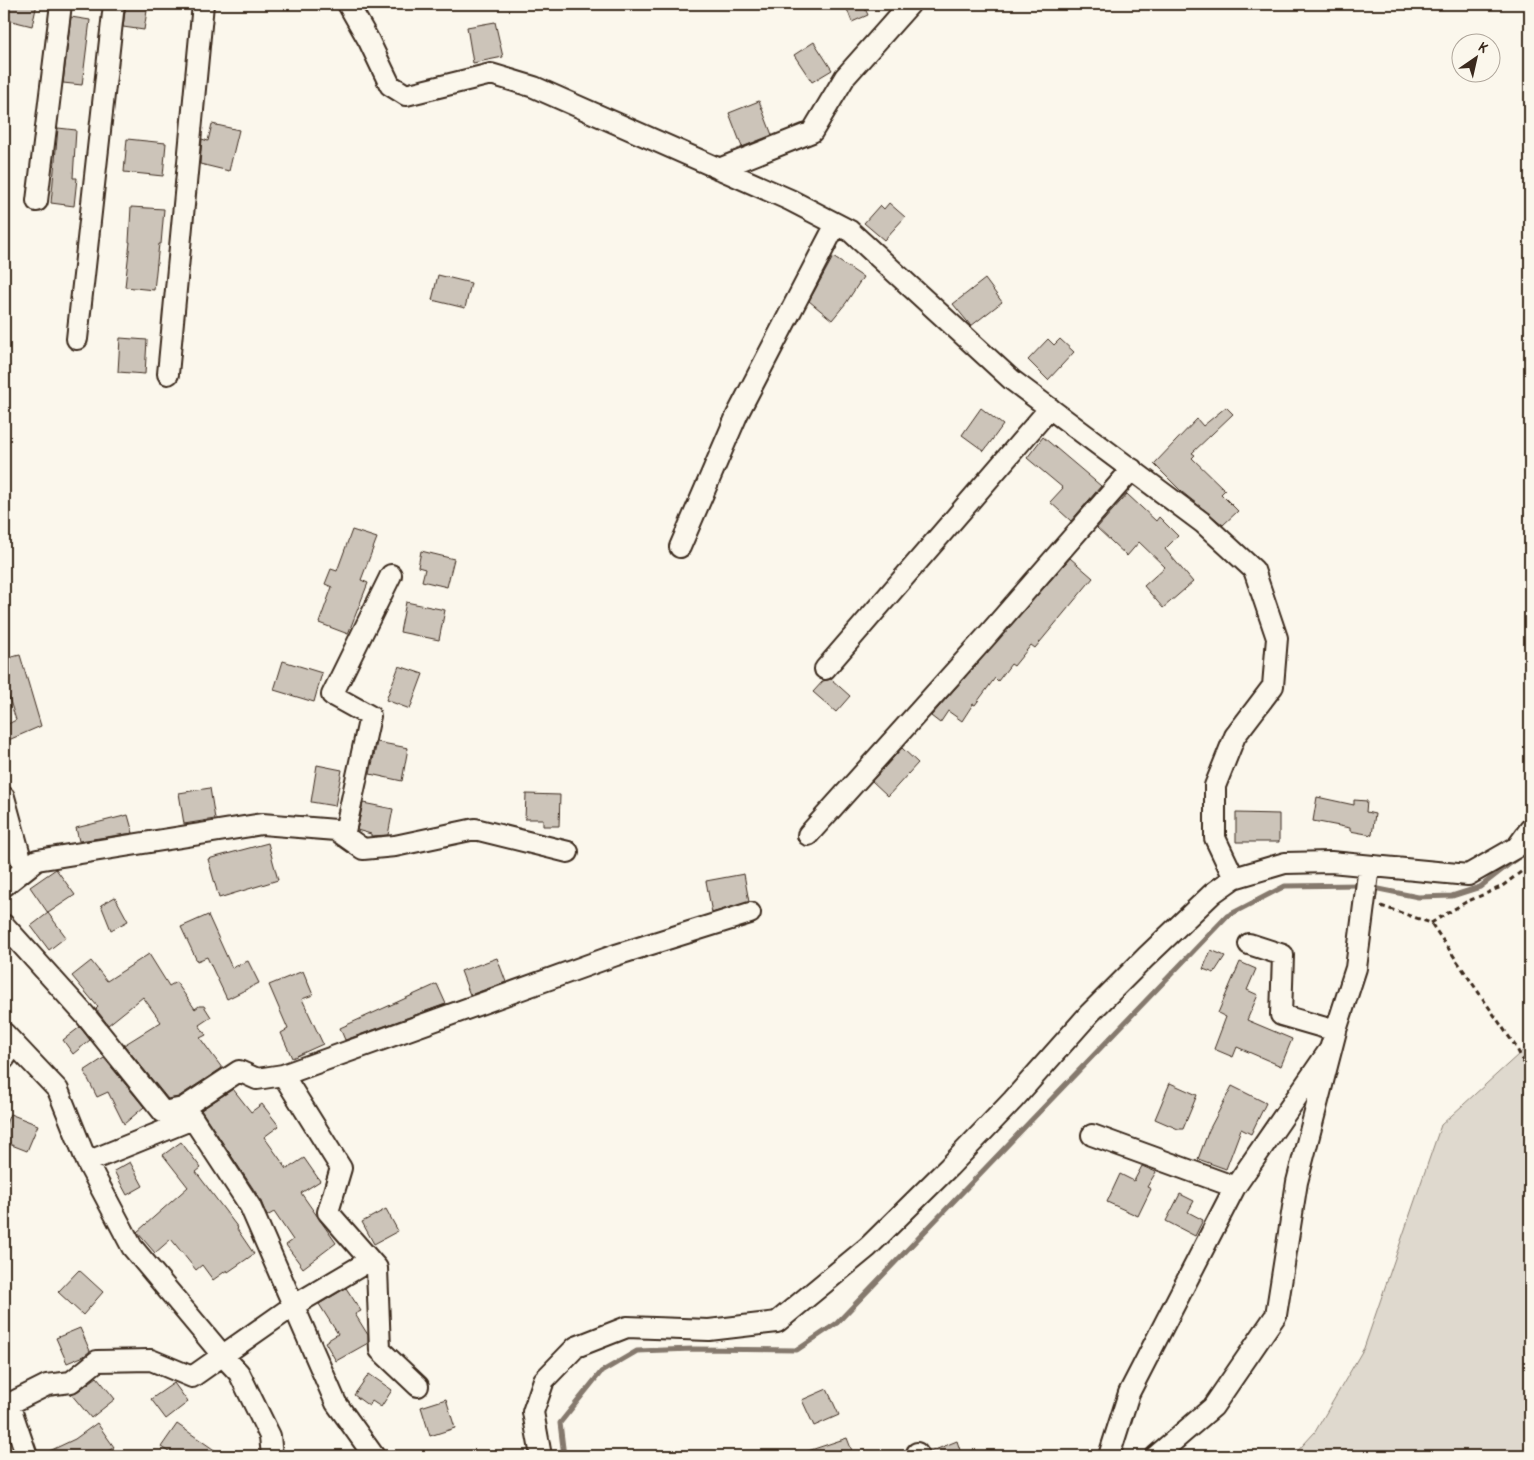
<svg xmlns="http://www.w3.org/2000/svg" width="1534" height="1460" font-family="'Patrick Hand',sans-serif">
  <style>
    .green { fill: #dfd9ce; stroke: #8d8276 }
    .lines { fill: none; stroke-linecap: round; stroke-linejoin: round }
    .stream { stroke: #85796d; stroke-width: 5 }
    .building { fill: #ccc4b9; stroke: #3b2a1e }
    .minor-casing { stroke: #3b2a1e; stroke-width: 24 }
    .path { stroke: #3b2a1e; stroke-width: 3; stroke-dasharray: 5 4; stroke-linecap: butt }
    .minor { stroke: #fbf7ec; stroke-width: 20 }
  </style>
  <rect width="100%" height="100%" fill="#fbf7ec"/>
  <filter id="ink" filterUnits="userSpaceOnUse"><feTurbulence type="fractalNoise" baseFrequency=".02" numOctaves="2"/><feDisplacementMap in="SourceGraphic" scale="10" xChannelSelector="R" yChannelSelector="G"/><feConvolveMatrix kernelMatrix="1 2 1 2 8 2 1 2 1" color-interpolation-filters="sRGB"/></filter>
  <g filter="url(#ink)">
    <path class="green" d="M1530 1044V1456H1293L1315 1432 1364 1348 1441 1125Z"/>
    <g class="lines">
      <path class="stream" d="M1369 887 1418 897 1452 896 1480 887 1530 848
        M564 1456 560 1423 601 1372 637 1351 693 1349 797 1350 837 1323 1227 916 1285 886 1361 885"/>
    </g>
    <path class="building" d="M6 4H37L32 26 4 19Z
      M126 4H148L144 30 123 27Z
      M845 4H863L868 15 852 22Z
      M71 17 90 20 82 85 63 83Z
      M495 22 503 57 473 63 467 27Z
      M814 42 832 70 812 82 794 55Z
      M759 101 772 135 742 147 729 113Z
      M212 124 239 130 229 171 200 164 202 139 208 141Z
      M58 128 76 130 73 178H77L74 206 51 203Z
      M127 139 166 143 163 176 124 172Z
      M889 203 905 217 884 240 864 223 880 205 884 209Z
      M131 207 164 209 161 244H159L154 290 125 287 130 242H129Z
      M833 257 863 277 846 303 832 320 809 301Z
      M438 275 471 283 465 308 432 300Z
      M985 279 1002 302 971 326 953 304Z
      M120 338 147 340 145 374 118 372Z
      M1048 339 1054 345 1060 339 1074 352 1048 380 1028 360Z
      M1226 407 1233 414 1192 453 1195 455 1192 458 1225 490 1221 494 1238 511 1223 525 1182 492 1154 464 1197 419 1203 426Z
      M981 408 1003 425 984 451 962 435Z
      M1043 437 1101 486 1071 521 1050 502 1063 488 1027 458Z
      M1127 494 1156 521 1159 517 1178 536 1165 549 1193 582 1163 608 1144 586 1165 567 1139 542 1127 556 1097 528Z
      M352 530 377 538 361 580 368 583 348 634 319 623 332 587 325 584 331 569 337 571Z
      M421 551 454 559 447 587 422 581 425 569 418 567Z
      M1070 558 1093 578 1035 648 1031 645 1014 666 1011 664 998 681 995 678 975 705 973 704 962 721 948 711 940 723 931 716Z
      M406 602 445 610 439 640 400 632Z
      M20 655 41 726 4 742V726L16 720 4 682V659Z
      M283 661 322 673 314 702 274 690Z
      M399 666 423 674 410 709 386 700Z
      M831 679 850 696 836 712 813 692 823 681Z
      M377 742 408 748 402 781 370 774Z
      M902 748 918 763 888 796 872 781Z
      M317 765 342 770 335 806 311 802Z
      M210 788 215 819 184 824 179 793Z
      M526 794 560 795 559 826H543V819H525Z
      M1317 797 1354 805V800L1367 801 1366 812 1375 814 1372 835 1350 831V828L1313 821Z
      M363 803 393 809 388 835 371 836V834L357 830Z
      M1236 813 1279 814V842H1236Z
      M128 815 133 833 79 841 76 828Z
      M268 843 278 880 219 898 208 859Z
      M56 869 75 895 48 913 30 887Z
      M744 874 749 902 712 913 706 881Z
      M115 897 128 921 111 930 101 905Z
      M48 913 66 937 49 950 31 926Z
      M208 915 232 968 248 961 259 983 227 999 207 957 197 961 181 927Z
      M1211 950 1225 956 1214 973 1203 969Z
      M149 954 169 986 176 982 195 1009 199 1006H204L211 1017 199 1025 206 1035 200 1038 222 1068 178 1097 168 1099 124 1045 161 1022 143 997 108 1025 96 1009 98 1007 72 976 91 961 107 981Z
      M497 958 506 982 470 995 461 971Z
      M1240 962 1256 969 1247 990 1258 995 1247 1020 1292 1039 1281 1066 1237 1047 1233 1057 1214 1049 1226 1017 1218 1013Z
      M303 971 313 995 302 999 323 1044 292 1058 281 1033 288 1029 269 985Z
      M437 984 446 1004 345 1040 340 1028Z
      M80 1027 90 1040 73 1054 63 1040Z
      M104 1058 144 1107 124 1124 108 1092 97 1097 84 1071Z
      M1170 1083 1197 1095 1183 1129H1178L1155 1119Z
      M1232 1086 1266 1103 1251 1134 1241 1129 1226 1169 1198 1159 1209 1130Z
      M233 1089 251 1112 262 1104 279 1126 264 1137 287 1169 304 1158 320 1181 301 1193 336 1243 303 1268 286 1245 293 1240 274 1212 267 1216 260 1199 201 1110Z
      M10 1114 38 1125 27 1151 4 1142V1128Z
      M181 1142 201 1168 196 1172 238 1228 237 1229 254 1254 228 1272 227 1270 213 1280 202 1265 196 1270 171 1239 155 1253 137 1232 188 1187 163 1155Z
      M130 1162 143 1186 127 1195 114 1171Z
      M1142 1166 1156 1172 1147 1187 1151 1189 1138 1216 1107 1202 1120 1174 1134 1181Z
      M1180 1194 1194 1201 1188 1212 1203 1220 1195 1236 1166 1221Z
      M386 1209 398 1231 374 1244 362 1222Z
      M79 1270 103 1292 83 1315 58 1292Z
      M346 1288 361 1311 355 1314 368 1335V1343L336 1361 325 1342 338 1334 319 1304Z
      M80 1328 90 1351 84 1356 67 1363 56 1338Z
      M369 1374 392 1390 381 1407 372 1401 369 1406 354 1395Z
      M97 1377 115 1399 91 1418 71 1394 78 1391Z
      M174 1383 188 1402 166 1419 151 1399Z
      M827 1389 839 1415 814 1426 802 1400Z
      M446 1399 455 1428 430 1436 421 1407Z
      M97 1423 114 1447 102 1456H39L75 1439Z
      M177 1424 223 1456H175L161 1447Z
      M847 1438 854 1456H800L799 1454Z
      M957 1441 962 1456H931L930 1452Z"/>
    <g class="lines">
      <defs>
        <path id="minor" d="M348 4 369 41 390 85 406 95 491 74 534 87 790 200 850 231 1012 380 1203 523 1254 570 1277 638 1273 686 1235 736 1215 786V838L1234 878
          M719 169 812 132 845 77 910 4
          M37 201 61 4
          M77 339 114 4
          M168 374 203 4
          M680 547 737 415 836 224
          M825 669 1050 408
          M4 797 24 870
          M808 835 985 638 1132 469
          M344 836 370 716 332 695 391 575
          M4 886 37 860 262 824 336 830 363 849 395 846 475 829 568 852
          M4 925 85 1015 163 1112 183 1108 193 1119 250 1206 336 1403 374 1456
          M4 1033 58 1090 87 1162 132 1247 223 1356 239 1373 270 1436 272 1456
          M4 1059 14 1044
          M283 1075 341 1168 328 1212 377 1268 380 1350 418 1386
          M183 1108 239 1071 257 1079 283 1075 616 955 750 913
          M1092 1135 1235 1187
          M87 1162 193 1119
          M917 1453 919 1456
          M27 1456 9 1404 47 1385 71 1382 97 1361 151 1360 192 1377 293 1306 369 1261
          M541 1456 533 1412 544 1380 576 1347 627 1327 709 1330 777 1322 868 1247 949 1167 1013 1100 1090 1013 1146 957 1213 893 1234 878 1285 863 1331 862 1468 875 1517 847 1530 829
          M1109 1456 1129 1393 1235 1187 1330 1049 1356 968 1369 866
          M1156 1456 1213 1407 1276 1315 1297 1182 1336 1031 1281 1015 1283 955 1249 944"/>
      </defs>
      <use href="#minor" class="minor-casing"/>
      <path class="path" d="M1381 906 1431 923 1516 1047 1526 1067 1530 1071
        M1431 923 1466 902 1501 887 1530 865"/>
      <use href="#minor" class="minor"/>
    </g>
  </g>
  <rect width="1534" height="1460" fill="none" stroke="#fbf7ec" stroke-width="20"/>
  <rect x="10" y="10" width="1514" height="1440" fill="none" stroke="#3b2a1e" stroke-width="2" filter="url(#ink)"/>
  <g transform="translate(1476 58) rotate(34)"><circle r="24" fill="#fbf7ec" stroke="#aea59a"/>
  <path d="M0-4L9 19L0 12L-9 19Z" fill="#3b2a1e"/>
  <text y="-8" font-size="14" font-weight="bold" text-anchor="middle" fill="#3b2a1e">K</text>
  </g>
</svg>
